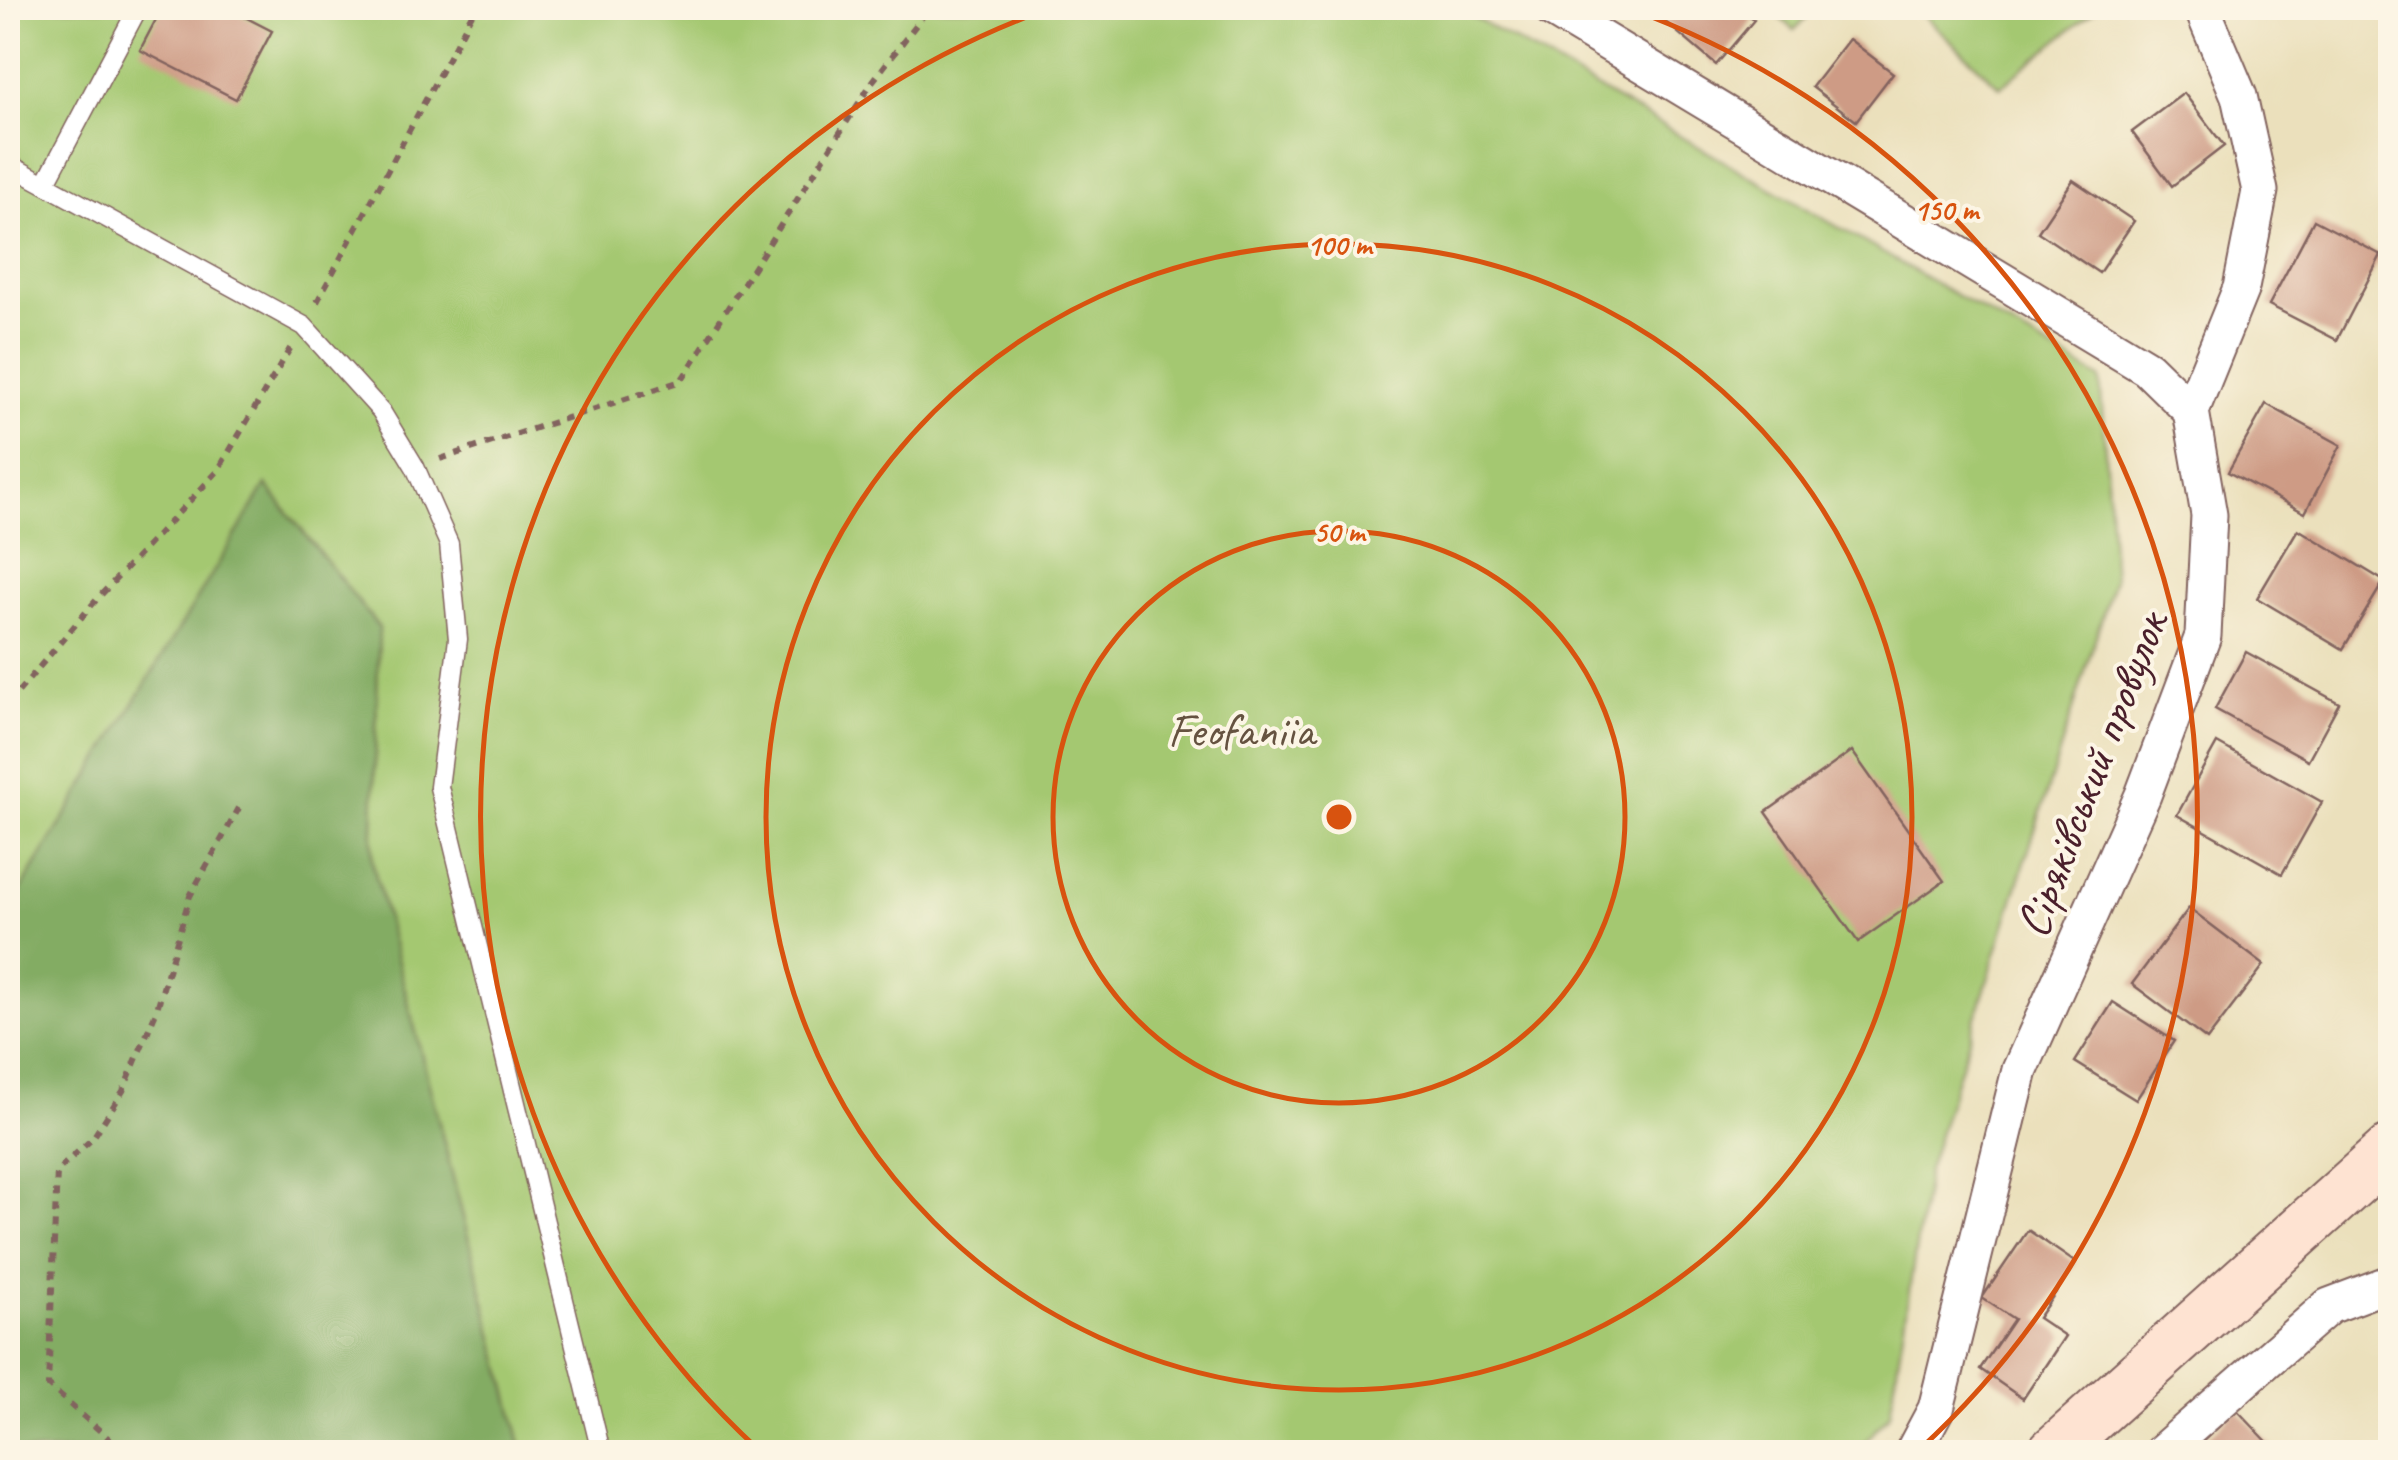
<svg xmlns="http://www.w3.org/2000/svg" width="2398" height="1460" font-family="Caveat,sans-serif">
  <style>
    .green { fill: #a4c871; stroke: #77744e; stroke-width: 2.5 }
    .forest { fill: #83ac63; stroke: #666647; stroke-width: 2.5 }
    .building { fill: #ce9b85 }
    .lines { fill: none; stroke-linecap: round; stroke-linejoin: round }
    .lane-casing { stroke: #82635e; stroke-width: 21 }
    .street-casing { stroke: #82635e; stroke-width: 39 }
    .secondary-casing { stroke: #82635e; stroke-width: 54 }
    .path { stroke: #82635e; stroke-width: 6; stroke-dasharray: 8 8; stroke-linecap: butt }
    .lane { stroke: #fff; stroke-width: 18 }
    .street { stroke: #fff; stroke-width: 35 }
    .secondary { stroke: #fee3d2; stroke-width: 50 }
    .ring { fill: none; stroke: #d8530f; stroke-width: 5 }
    .labels { text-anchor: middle; stroke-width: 8; stroke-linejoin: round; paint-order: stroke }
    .park-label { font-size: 48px; fill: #655240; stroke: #fcf5e5 }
    .street-label { font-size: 48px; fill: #4a1f2b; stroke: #fcf5e5 }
    .centre { fill: #d8530f; stroke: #fcf5e5; stroke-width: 5 }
    .ring-label { font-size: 30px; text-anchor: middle; font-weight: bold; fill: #d8530f; stroke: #fcf5e5; stroke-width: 8; stroke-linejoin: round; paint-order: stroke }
  </style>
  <rect width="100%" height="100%" fill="#fcf5e5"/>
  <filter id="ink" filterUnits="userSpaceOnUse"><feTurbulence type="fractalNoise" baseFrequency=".01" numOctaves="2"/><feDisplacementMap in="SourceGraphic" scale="20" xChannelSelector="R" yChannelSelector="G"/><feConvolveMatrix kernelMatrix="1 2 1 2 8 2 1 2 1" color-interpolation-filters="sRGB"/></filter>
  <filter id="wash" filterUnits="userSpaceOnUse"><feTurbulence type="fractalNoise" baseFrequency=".0048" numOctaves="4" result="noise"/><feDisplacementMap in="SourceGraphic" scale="40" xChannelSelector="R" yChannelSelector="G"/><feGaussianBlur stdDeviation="2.25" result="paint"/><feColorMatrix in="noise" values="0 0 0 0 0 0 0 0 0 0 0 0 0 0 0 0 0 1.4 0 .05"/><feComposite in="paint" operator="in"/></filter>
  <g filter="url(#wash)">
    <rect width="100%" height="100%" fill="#ebe0bc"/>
    <path class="green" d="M8 8H1458L2100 378 2114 579 1928 1170 1890 1414 1856 1452H523L372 861 379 628 267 486 8 911Z
      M1769 8H1818L1794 30Z
      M1916 8H2097L2000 87Z"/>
    <path class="forest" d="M266 485 379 628 372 861 523 1452H8V911Z"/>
    <g id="blocks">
      <path class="building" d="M162 8H227L272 31 236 99 140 50Z
        M1674 8H1740L1754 20 1716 65 1663 20Z
        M1849 39 1893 73 1856 121 1812 87Z
        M2184 93 2224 146 2172 186 2132 132Z
        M2073 180 2134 221 2099 273 2038 232Z
        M2314 220 2381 255 2337 340 2269 305Z
        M2266 404 2341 445 2305 513 2228 472Z
        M2298 529 2384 581 2343 649 2257 598Z
        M2246 652 2339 703 2308 760 2215 709Z
        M2217 743 2322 802 2282 874 2177 815Z
        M1852 751 1944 881 1858 942 1766 812Z
        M2189 908 2264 965 2207 1040 2132 984Z
        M2113 1002 2174 1041 2136 1100 2075 1062Z
        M2028 1230 2076 1263 2038 1318 2065 1336 2023 1399 1980 1369 2014 1319 1982 1298Z
        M2237 1410 2277 1452H2191Z"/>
    </g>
  </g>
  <g filter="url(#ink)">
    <use href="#blocks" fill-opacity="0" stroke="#82635e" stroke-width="2.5"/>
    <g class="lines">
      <defs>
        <path id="lane" d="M8 164 304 326 381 411 415 467 449 544 458 639 439 787 601 1452
          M45 184 138 8"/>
        <path id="street" d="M1550 8 2147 368 2191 411
          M1913 1452 1936 1409 2020 1070 2143 795 2203 636 2209 515 2191 411 2241 288 2260 191 2239 96 2202 8
          M2162 1452 2329 1306 2390 1283"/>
        <path id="secondary" d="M2053 1452 2390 1150"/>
      </defs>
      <use href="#lane" class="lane-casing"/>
      <use href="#street" class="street-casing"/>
      <use href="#secondary" class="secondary-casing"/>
      <path class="path" d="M317 302 475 8
        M440 459 681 381 873 81 929 8
        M8 704 98 598 217 472 291 347
        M124 1452 48 1385 57 1171 93 1138 123 1091 156 1012 190 896 239 808"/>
      <use href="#lane" class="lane"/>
      <use href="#street" class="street"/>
      <use href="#secondary" class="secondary"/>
    </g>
  </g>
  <g class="ring">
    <circle cx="1339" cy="817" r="286"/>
    <circle cx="1339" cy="817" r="573"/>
    <path d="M759 1450A859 859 0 0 1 1045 10M1633 10A859 859 0 0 1 1919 1450"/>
  </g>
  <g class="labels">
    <g class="park-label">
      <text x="1241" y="746">Feofaniia</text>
    </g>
    <g class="street-label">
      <text transform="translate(2090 774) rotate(-69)" y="17">Сіряківський провулок</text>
    </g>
  </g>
  <circle cx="1339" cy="817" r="15" class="centre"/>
  <g class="ring-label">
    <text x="1946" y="220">150 m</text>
    <text x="1339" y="255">100 m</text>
    <text x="1339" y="542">50 m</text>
  </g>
  <rect width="2398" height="1460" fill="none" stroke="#fcf5e5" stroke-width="40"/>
</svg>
